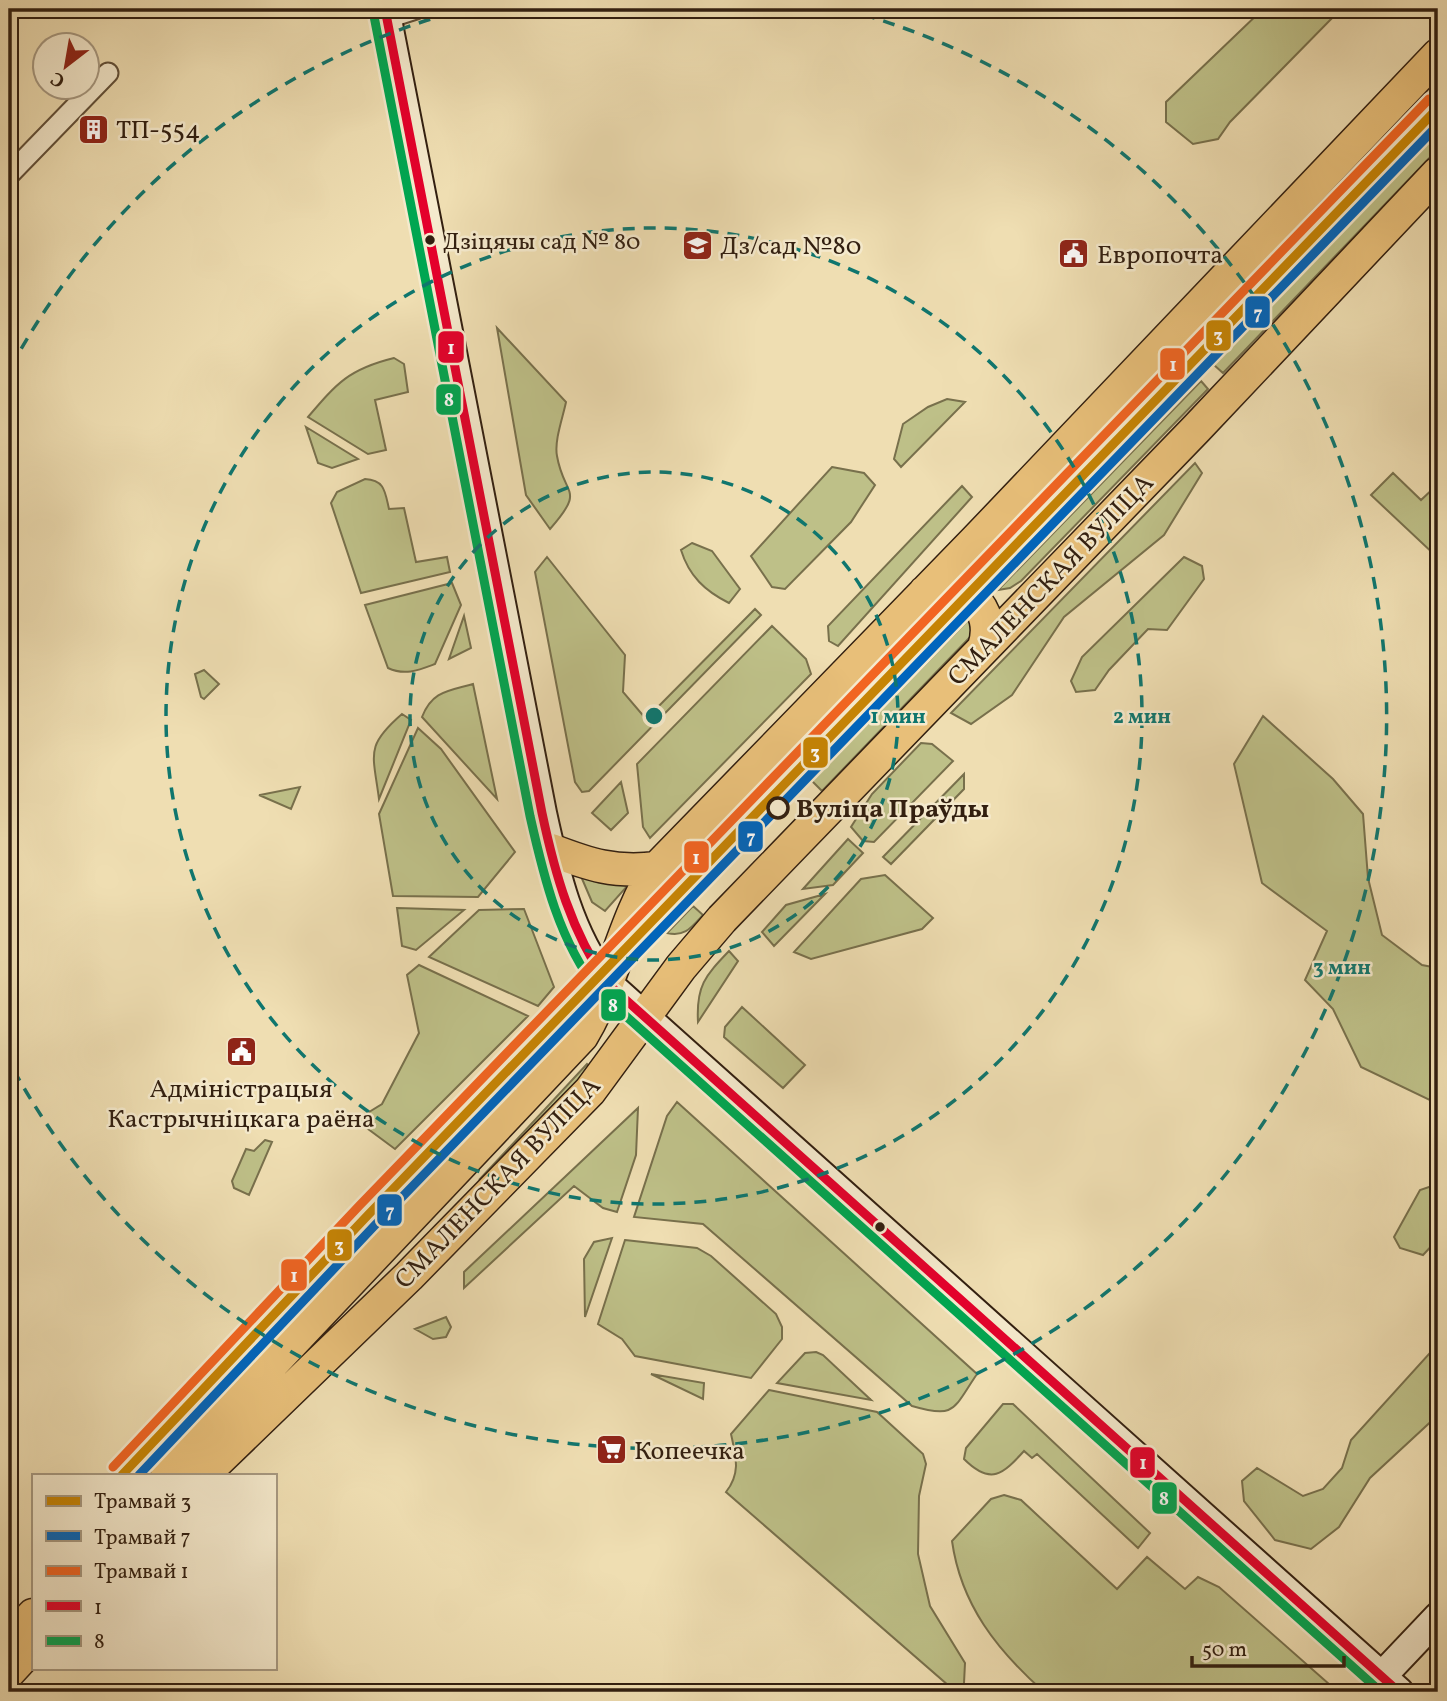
<svg xmlns="http://www.w3.org/2000/svg" width="1447" height="1701" font-family="Vollkorn,serif">
  <style>
    .green { fill: #bec088; stroke: #78704c; stroke-width: 2 }
    .lines { fill: none; stroke-linecap: round; stroke-linejoin: round }
    .street-casing { stroke: #614f38; stroke-width: 23 }
    .secondary-casing { stroke: #321f10; stroke-width: 32 }
    .primary-casing { stroke: #321f10; stroke-width: 35 }
    .street { stroke: #f5eacd; stroke-width: 19 }
    .secondary { stroke: #f5eacd; stroke-width: 28 }
    .primary { stroke: #e8bf79; stroke-width: 32 }
    .bus-1-casing { stroke: #f5eacd; stroke-width: 14 }
    .bus-2-casing { stroke: #f5eacd; stroke-width: 14 }
    .bus-1 { stroke: #e4002b; stroke-width: 9 }
    .bus-2 { stroke: #00a651; stroke-width: 9 }
    .tram-1-casing { stroke: #f5eacd; stroke-width: 14 }
    .tram-2-casing { stroke: #f5eacd; stroke-width: 14 }
    .tram-3-casing { stroke: #f5eacd; stroke-width: 14 }
    .tram-1 { stroke: #c68404; stroke-width: 9 }
    .tram-2 { stroke: #0065bd; stroke-width: 9 }
    .tram-3 { stroke: #f26522; stroke-width: 9 }
    .ring { fill: none; stroke: #0f766e; stroke-width: 3.5; stroke-dasharray: 12 9 }
    .bus-dot { fill: #321f10; stroke: #f5eacd; stroke-width: 2.5 }
    .stop-dot { fill: #f5eacd; stroke: #321f10; stroke-width: 3.5 }
    .labels { text-anchor: middle; stroke-width: 5; stroke-linejoin: round; paint-order: stroke }
    .bus-label { font-size: 24px; fill: #321f10; stroke: #f5eacd; text-anchor: start }
    .poi-label { font-size: 26px; fill: #321f10; stroke: #f5eacd; text-anchor: start }
    .street-label { font-size: 26px; fill: #321f10; stroke: #f5eacd }
    .stop-label { font-size: 26px; font-weight: bold; fill: #321f10; stroke: #f5eacd; text-anchor: start }
    .centre { fill: #0f766e; stroke: #f5eacd; stroke-width: 3.5 }
    .ring-label { font-size: 21px; text-anchor: middle; font-weight: bold; fill: #0f766e; stroke: #f5eacd; stroke-width: 5; stroke-linejoin: round; paint-order: stroke }
    .line-badge { stroke: #f5eacd; stroke-width: 2.5 }
    .badge-label { font-size: 19px; text-anchor: middle; font-weight: bold; fill: #fff }
  </style>
  <rect width="100%" height="100%" fill="#efdeb2"/>
  <filter id="stains"><feTurbulence type="fractalNoise" baseFrequency=".00286" numOctaves="4"/><feColorMatrix values="0 0 0 0 .2 0 0 0 0 .09 0 0 0 0 .02 0 0 0 .5 -.17"/></filter>
  <radialGradient id="worn" r=".72"><stop offset=".6" stop-color="#630" stop-opacity="0"/><stop offset="1" stop-color="#630" stop-opacity=".3"/></radialGradient>
  <path class="green" d="M1263 9H1341L1230 122 1218 139 1193 144 1166 122V102Z
    M1438 84V100L1198 349 1191 343Z
    M1438 132V149L1223 373 1214 365Z
    M497 328 566 402C563 417 554 441 557 456 564 497 586 488 550 529L526 495Z
    M394 358 404 364 408 392 375 400 386 450 368 454 308 417C337 383 349 369 394 358Z
    M1177 358 1184 364 984 574 989 554Z
    M1201 381 1208 389 1021 581 1010 588 998 590Z
    M947 399 965 402 901 467 894 459 903 424 928 407Z
    M306 427 358 459 332 468 318 463Z
    M1195 463 1202 473 1164 535 1064 617 1012 695 971 724 951 713Z
    M832 467 864 473 875 485 851 522 785 589 772 587 751 556Z
    M1393 473 1421 500 1438 484V558L1371 495Z
    M365 479C385 480 385 492 389 509L404 508 416 562 447 557 450 572 361 593 331 503 337 492Z
    M962 486 972 497 838 646 829 641 828 626Z
    M692 543 712 551 740 589 729 603C705 591 689 576 681 550Z
    M547 557 625 655 623 692 646 719 755 609 761 615 589 791 582 792 575 782 535 572Z
    M1184 557 1202 566 1204 579 1167 630 1148 629 1109 670 1095 690 1076 692 1071 681 1082 657Z
    M452 583 461 605 435 664C419 670 405 676 388 668L365 605Z
    M945 601H957L797 767 791 762Z
    M974 614 972 635 822 791 812 781Z
    M464 616 471 648 449 659Z
    M772 626 806 659 811 674 650 838 643 827 637 764Z
    M204 670 219 684 204 699 201 697 195 674Z
    M473 684 497 799 422 717C432 691 448 691 473 684Z
    M402 714 411 720 379 799C373 753 365 746 402 714Z
    M1263 716 1333 779 1363 814 1368 878 1382 935 1422 965 1438 968V1104L1361 1067 1333 1009 1305 980 1327 931 1262 883 1234 764Z
    M418 728 441 749 515 852 478 897 393 896 379 814Z
    M921 743 932 744 953 761 874 842 863 841 851 827 872 794Z
    M964 774V789L891 864 883 857Z
    M621 782 628 813 611 830 592 813Z
    M300 787 291 809 259 795H260Z
    M848 839 863 853 833 885 803 889Z
    M580 874 630 883 605 911 592 902Z
    M885 875 933 918 922 929 811 959 794 952 861 879Z
    M825 894 774 946 762 932 786 905Z
    M693 906 703 915C691 928 685 937 667 933Z
    M397 908 464 910 416 950 402 946Z
    M524 909 554 987 538 1006 429 957 479 910Z
    M729 951 738 961 698 1022C696 986 705 976 729 951Z
    M419 965 528 1016 395 1149 356 1120 382 1104 419 1033 407 975Z
    M742 1007 805 1065 783 1088 724 1037 725 1027Z
    M587 1064 591 1068 479 1180Z
    M677 1102 977 1374C953 1409 956 1419 912 1406L703 1224 634 1217 667 1116Z
    M638 1108 636 1155 617 1212 603 1208 574 1186 464 1288V1272Z
    M265 1140 272 1142 249 1195 234 1188 232 1181 246 1149 254 1151Z
    M1438 1184V1239L1423 1255 1400 1248 1394 1237 1420 1190Z
    M612 1238 585 1317 584 1259 594 1242Z
    M625 1240 697 1248 711 1256 776 1314 782 1327V1339L751 1378 635 1356 622 1339 598 1324Z
    M446 1317 451 1327 446 1337 433 1339 415 1329Z
    M1438 1344V1415L1370 1478 1339 1527 1311 1549 1275 1540 1244 1501 1242 1481 1257 1468 1303 1496 1323 1489 1342 1468 1351 1440Z
    M816 1352 823 1355 871 1400 777 1383 805 1353Z
    M651 1374 704 1383 703 1399Z
    M769 1390 877 1412 923 1454 926 1464 919 1496 918 1554 930 1606 965 1663 964 1683 956 1692 726 1492C741 1473 736 1457 731 1434Z
    M1003 1404H1013L1150 1533 1138 1548 1037 1454 1032 1458 1024 1451C1003 1474 991 1486 964 1459L966 1448Z
    M1004 1495 1021 1500 1117 1589 1147 1557 1185 1589 1198 1577 1219 1587 1338 1692H1044C997 1650 961 1605 952 1541L991 1499Z"/>
  <g class="lines">
    <defs>
      <path id="street" d="M388 18 416 9
        M9 175 108 73"/>
      <path id="secondary" d="M385 9 542 813C555 873 569 934 607 983L1399 1692
        M1382 1676 1438 1617"/>
      <path id="primary" d="M925 592C963 577 997 608 984 647
        M551 850C590 865 614 873 657 868
        M167 1475 582 1036C614 983 623 919 657 868L976 540 1438 55
        M203 1475 409 1276 590 1091 681 967 722 919 1197 428 1438 173
        M9 1641 33 1615
        M9 1672 33 1646"/>
    </defs>
    <use href="#street" class="street-casing"/>
    <use href="#secondary" class="secondary-casing"/>
    <use href="#primary" class="primary-casing"/>
    <use href="#street" class="street"/>
    <use href="#secondary" class="secondary"/>
    <use href="#primary" class="primary"/>
    <defs>
      <path id="bus-1" d="M385 9 542 813C555 874 571 931 607 983L1399 1692"/>
      <path id="bus-2" d="M373 11 530 816C544 878 559 941 599 992L1381 1692"/>
    </defs>
    <use href="#bus-1" class="bus-1-casing"/>
    <use href="#bus-2" class="bus-2-casing"/>
    <use href="#bus-1" class="bus-1"/>
    <use href="#bus-2" class="bus-2"/>
    <defs>
      <path id="tram-1" d="M122 1475 368 1215 1438 108"/>
      <path id="tram-2" d="M139 1475 377 1223 1438 125"/>
      <path id="tram-3" d="M113 1467 359 1206 1429 99"/>
    </defs>
    <use href="#tram-1" class="tram-1-casing"/>
    <use href="#tram-2" class="tram-2-casing"/>
    <use href="#tram-3" class="tram-3-casing"/>
    <use href="#tram-1" class="tram-1"/>
    <use href="#tram-2" class="tram-2"/>
    <use href="#tram-3" class="tram-3"/>
  </g>
  <g class="ring">
    <circle cx="654" cy="716" r="244"/>
    <circle cx="654" cy="716" r="488"/>
    <path d="M11 367A732 732 0 0 1 465 9M843 9A732 732 0 1 1 11 1065"/>
  </g>
  <defs>
    <symbol id="building-square" viewBox="-11 -11 22 22"><rect x="-9" y="-9" width="18" height="18" rx="4" fill="#8f2418" stroke="#f5eacd"/><path d="M-4-6H4V6H1V3H-1V6H-4ZM-2.5-4.3h1.7v1.8h-1.7ZM.8-4.3h1.7v1.8H.8ZM-2.5-1h1.7V.8h-1.7ZM.8-1h1.7V.8H.8Z" fill="#fff"/></symbol>
    <symbol id="school-square" viewBox="-11 -11 22 22"><rect x="-9" y="-9" width="18" height="18" rx="4" fill="#8f2418" stroke="#f5eacd"/><path d="M0-5L7-2L0 1L-7-2ZM-4 1L0 2.5L4 1V4Q0 6-4 4Z" fill="#fff"/></symbol>
    <symbol id="civic-square" viewBox="-11 -11 22 22"><rect x="-9" y="-9" width="18" height="18" rx="4" fill="#8f2418" stroke="#f5eacd"/><path d="M-.6-6.5H3V-4.5H.6V-3L4-1V1h2V6H-6V1h2V-1L-.6-3ZM-1.2 2.5V6h2.4V2.5Z" fill="#fff"/></symbol>
    <symbol id="supermarket-square" viewBox="-11 -11 22 22"><rect x="-9" y="-9" width="18" height="18" rx="4" fill="#8f2418" stroke="#f5eacd"/><path d="M-6-5.5h2.5l.6 2H6L4.5 2H-2.5L-4.4-4H-6ZM-1.5 3.2a1.3 1.3 0 1 0 .1 0ZM3 3.2a1.3 1.3 0 1 0 .1 0Z" fill="#fff"/></symbol>
  </defs>
  <g fill-rule="evenodd">
    <use href="#building-square" x="76" y="112" width="35" height="35"/>
    <use href="#school-square" x="680" y="228" width="35" height="35"/>
    <use href="#civic-square" x="1056" y="236" width="35" height="35"/>
    <use href="#civic-square" x="224" y="1034" width="35" height="35"/>
    <use href="#supermarket-square" x="594" y="1432" width="35" height="35"/>
  </g>
  <g class="bus-dot">
    <circle cx="430" cy="240" r="6"/>
    <circle cx="880" cy="1227" r="6"/>
  </g>
  <circle class="stop-dot" cx="778" cy="808" r="10"/>
  <g class="labels">
    <g class="bus-label">
      <text x="443" y="249">Дзіцячы сад № 80</text>
    </g>
    <g class="poi-label">
      <text x="116" y="138">ТП-554</text>
      <text x="720" y="254">Дз/сад №80</text>
      <text x="1097" y="263">Европочта</text>
      <text x="241" y="1097" text-anchor="middle">Адміністрацыя<tspan x="241" dy="30">Кастрычніцкага раёна</tspan></text>
      <text x="634" y="1459">Копеечка</text>
    </g>
    <g class="street-label">
      <text transform="translate(1050 579) rotate(-46)" y="9">СМАЛЕНСКАЯ ВУЛІЦА</text>
      <text transform="translate(497 1182) rotate(-46)" y="9">СМАЛЕНСКАЯ ВУЛІЦА</text>
    </g>
    <g class="stop-label">
      <text x="796" y="817">Вуліца Праўды</text>
    </g>
  </g>
  <circle cx="654" cy="716" r="10" class="centre"/>
  <g class="ring-label">
    <text x="898" y="723">1 мин</text>
    <text x="1142" y="723">2 мин</text>
    <text x="1342" y="974">3 мин</text>
  </g>
  <g class="line-badge">
    <rect x="1244" y="295" width="27" height="34" rx="7" fill="#0065bd"/>
    <rect x="1205" y="319" width="27" height="33" rx="7" fill="#c68404"/>
    <rect x="437" y="330" width="28" height="34" rx="7" fill="#e4002b"/>
    <rect x="1159" y="347" width="27" height="34" rx="7" fill="#f26522"/>
    <rect x="435" y="383" width="27" height="33" rx="7" fill="#00a651"/>
    <rect x="802" y="736" width="27" height="33" rx="7" fill="#c68404"/>
    <rect x="737" y="820" width="27" height="33" rx="7" fill="#0065bd"/>
    <rect x="683" y="840" width="27" height="34" rx="7" fill="#f26522"/>
    <rect x="600" y="988" width="27" height="34" rx="7" fill="#00a651"/>
    <rect x="376" y="1193" width="27" height="34" rx="7" fill="#0065bd"/>
    <rect x="326" y="1228" width="27" height="34" rx="7" fill="#c68404"/>
    <rect x="280" y="1258" width="28" height="34" rx="7" fill="#f26522"/>
    <rect x="1129" y="1446" width="27" height="33" rx="7" fill="#e4002b"/>
    <rect x="1151" y="1481" width="27" height="34" rx="7" fill="#00a651"/>
  </g>
  <g class="badge-label">
    <text x="1258" y="319">7</text>
    <text x="1218" y="342">3</text>
    <text x="451" y="354">1</text>
    <text x="1173" y="371">1</text>
    <text x="449" y="406">8</text>
    <text x="815" y="759">3</text>
    <text x="751" y="843">7</text>
    <text x="696" y="864">1</text>
    <text x="613" y="1012">8</text>
    <text x="390" y="1217">7</text>
    <text x="339" y="1252">3</text>
    <text x="294" y="1282">1</text>
    <text x="1143" y="1469">1</text>
    <text x="1164" y="1505">8</text>
  </g>
  <rect width="1447" height="1701" fill="none" stroke="#efdeb2" stroke-width="35"/>
  <rect x="10" y="10" width="1426" height="1680" fill="none" stroke="#321f10" stroke-width="3.5"/>
  <rect x="18" y="18" width="1412" height="1666" fill="none" stroke="#321f10" stroke-width="2"/>
  <rect x="32" y="1474" width="245" height="196" fill="#f5eacd" stroke="#a79981" stroke-width="2"/>
  <rect x="46" y="1496" width="35" height="10" fill="#c68404" stroke="#a79981" stroke-width="2"/>
  <text x="94" y="1508" font-size="21" fill="#321f10">Трамвай 3</text>
  <rect x="46" y="1531" width="35" height="10" fill="#0065bd" stroke="#a79981" stroke-width="2"/>
  <text x="94" y="1544" font-size="21" fill="#321f10">Трамвай 7</text>
  <rect x="46" y="1566" width="35" height="10" fill="#f26522" stroke="#a79981" stroke-width="2"/>
  <text x="94" y="1578" font-size="21" fill="#321f10">Трамвай 1</text>
  <rect x="46" y="1601" width="35" height="10" fill="#e4002b" stroke="#a79981" stroke-width="2"/>
  <text x="94" y="1614" font-size="21" fill="#321f10">1</text>
  <rect x="46" y="1636" width="35" height="10" fill="#00a651" stroke="#a79981" stroke-width="2"/>
  <text x="94" y="1648" font-size="21" fill="#321f10">8</text>
  <g transform="translate(66 66) rotate(211)"><circle r="33" fill="#f5eacd" stroke="#a79981" stroke-width="2"/>
  <path d="M0-5L12 26L0 18L-12 26Z" fill="#8f2418"/>
  <text y="-10" font-size="19" font-weight="bold" text-anchor="middle" fill="#321f10">С</text>
  </g>
  <path d="M1192 1656v10h152v-10" fill="none" stroke="#321f10" stroke-width="3.5"/>
  <text x="1202" y="1656" font-size="21" fill="#321f10" stroke="#f5eacd" stroke-width="5" paint-order="stroke">50 m</text>
  <rect width="100%" height="100%" filter="url(#stains)"/>
  <rect width="100%" height="100%" fill="url(#worn)"/>
</svg>
